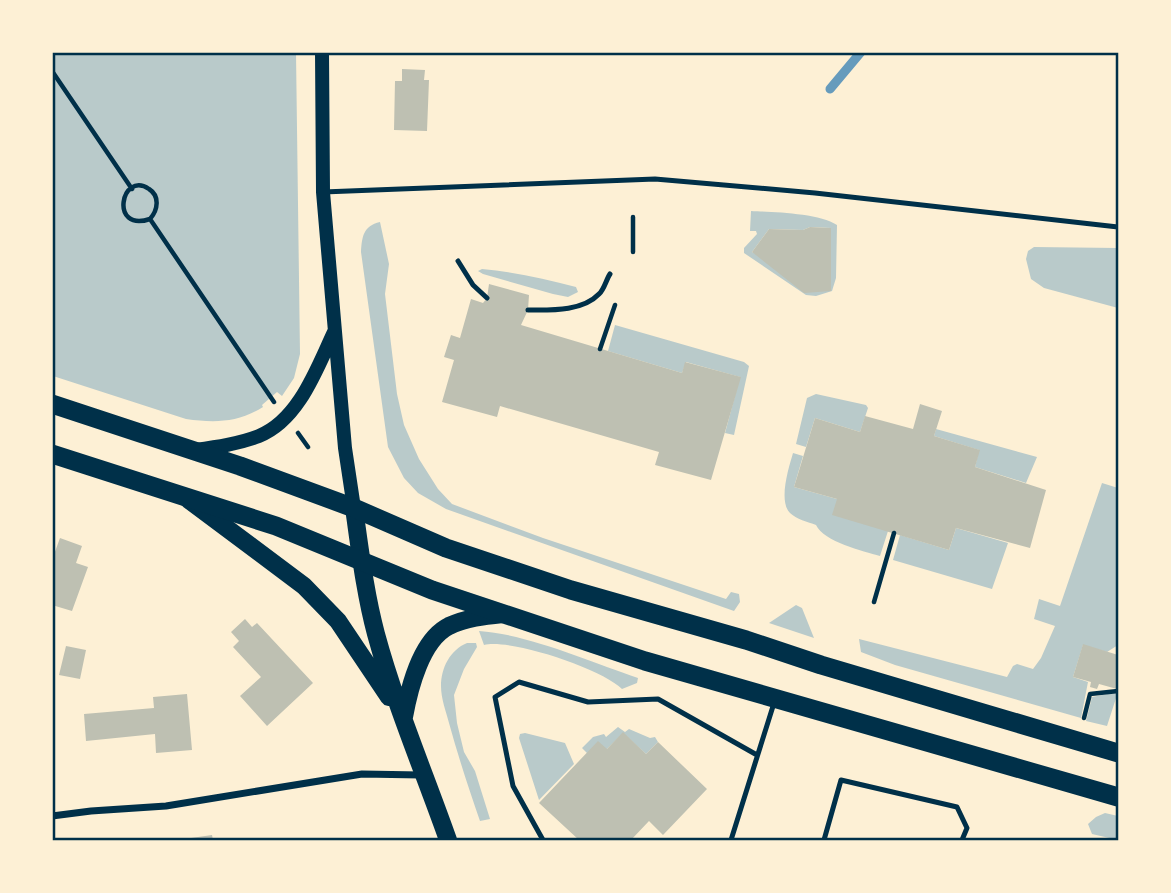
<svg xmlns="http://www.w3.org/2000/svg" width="1171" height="893" font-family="Inter,sans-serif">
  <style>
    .green { fill: #b9caca; fill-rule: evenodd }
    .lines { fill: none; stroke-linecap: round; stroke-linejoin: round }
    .stream { stroke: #669bbc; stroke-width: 9 }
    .building { fill: #bec0b2 }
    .path { stroke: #003049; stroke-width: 4.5 }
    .service { stroke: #003049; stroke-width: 5 }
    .minor { stroke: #003049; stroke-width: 7 }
    .secondary { stroke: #003049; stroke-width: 14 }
    .primary { stroke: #003049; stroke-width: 18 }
    .trunk { stroke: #003049; stroke-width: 19 }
    .neatline { fill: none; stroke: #003049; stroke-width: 2.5 }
  </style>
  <rect width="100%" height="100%" fill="#fdf0d5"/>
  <path class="green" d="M52 53H296L300 354 294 378 282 396 277 392 262 405 263 407C238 423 214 423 186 419L53 376Z
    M751 211C773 212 819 213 837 225L836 278 832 291 816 296 806 295 744 253V248L757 234 756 231H750ZM810 227 831 228V291L752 252 769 229 803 230Z
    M380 222 389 264 385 294 397 394 404 425 419 459 438 489 452 504 468 510 543 538 726 599 731 592 739 594 740 602 734 611 446 509 418 493 404 478 388 447 361 252C362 237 363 226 380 222Z
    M1034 247 1118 248V308L1044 288 1031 279 1026 259 1028 251Z
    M482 269C514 272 545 279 576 287L578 292 568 297 553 294 483 274 478 271Z
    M615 325 744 362 749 366 734 435 725 433 740 377 686 362 682 373 608 351Z
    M816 394 866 405 868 408 860 432 815 418 806 447 796 444 807 398Z
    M936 429 1037 457 1026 483 975 467 979 450 934 436Z
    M793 453 803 456 794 487 837 499 888 531 880 556C863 551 824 542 816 525 808 522 796 519 790 513 778 501 789 467 793 453Z
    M1102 483 1118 488V645L1107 652 1083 645 1073 677 1088 682 1081 718 895 665 861 652 859 639 1007 677 1013 666 1017 664 1033 669 1041 658 1055 626 1034 619 1039 599 1060 606Z
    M956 528 1008 543 992 589 893 560 900 535 949 550Z
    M796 605 802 608 814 638 769 623Z
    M479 631C527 634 591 662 638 678L637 683 622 689C603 669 510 638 484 645Z
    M467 643H476L477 647 464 669 454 695 457 723 464 752 475 771 490 819 480 821C469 789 458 756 449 723 446 711 441 699 441 686 441 668 450 650 467 643Z
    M1118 692 1107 726 1086 721 1092 697Z
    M618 727 625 732 629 729 650 738 655 737 658 742 646 754 623 733 607 749 587 753 582 748 593 737 604 734 606 737Z
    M525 733 565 743 574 764 539 800 519 738 520 734Z
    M1105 813 1118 816V840L1092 834 1088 824 1096 817Z"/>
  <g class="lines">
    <path class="stream" d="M830 89 861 52"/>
  </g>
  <path class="building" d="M402 69 425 70 424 80H429L427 131 394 130 395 81H402Z
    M810 227 831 228V291L804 293 752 252 769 229 803 230Z
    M489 284 529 295 528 310 521 325 682 373 685 362 741 377 711 480 655 465 659 452 500 406 497 417 442 402 454 360 444 357 451 335 460 338 471 299 483 303 487 298Z
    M920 404 942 411 934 436 980 450 975 467 1046 490 1030 548 956 528 949 550 832 515 837 499 794 487 815 418 860 432 865 416 913 429Z
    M60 538 82 546 76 563 88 567 72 611 52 605V560Z
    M245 619 252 627 257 623 313 683 267 726 240 696 261 677 233 647 239 641 231 632Z
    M1083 644 1118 655 1117 689 1099 684 1097 689 1090 687 1091 682 1073 677Z
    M66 646 86 650 80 679 59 675Z
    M187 694 192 750 156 753 155 734 86 741 84 714 154 708 153 697Z
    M623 732 646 754 658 742 707 789 663 835 649 821 631 840H579L539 803 598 741 607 749Z
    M212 835 213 840H184V839Z"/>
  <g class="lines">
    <path class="path" d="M52 71 132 189
      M150 219C109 233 121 170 149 189 160 196 158 210 150 219L274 402
      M633 252V217
      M600 349 615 305
      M298 433 308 447
      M874 602 894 533
      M1084 718 1090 694 1118 691"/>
    <path class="service" d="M323 192 655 179 815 193 1118 227
      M458 261 473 285 487 298
      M528 310C549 310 582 312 599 294 604 290 606 280 610 274
      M543 840 513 786 495 697 519 682 588 702 658 699 757 755
      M731 840 774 703
      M824 840 841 780 957 807 967 828 962 840"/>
    <path class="minor" d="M52 816 91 811 166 806 362 774 421 775"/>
    <path class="secondary" d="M322 52 323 192 345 448 354 508
      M195 450C217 447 238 444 259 436 299 420 317 368 334 332"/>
    <path class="primary" d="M189 500 304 586 338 621 389 697
      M354 508C360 550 365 593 376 634 395 704 424 772 448 840
      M404 717C409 689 421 640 449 626 466 618 484 616 503 614"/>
    <path class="trunk" d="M52 404 240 466 354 508 446 548 571 590 746 640 821 665 1118 753
      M52 454 276 526 432 590 645 661 1118 797"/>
  </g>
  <rect width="1171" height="893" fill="none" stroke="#fdf0d5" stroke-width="108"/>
  <rect x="54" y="54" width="1063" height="785" class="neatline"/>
</svg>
